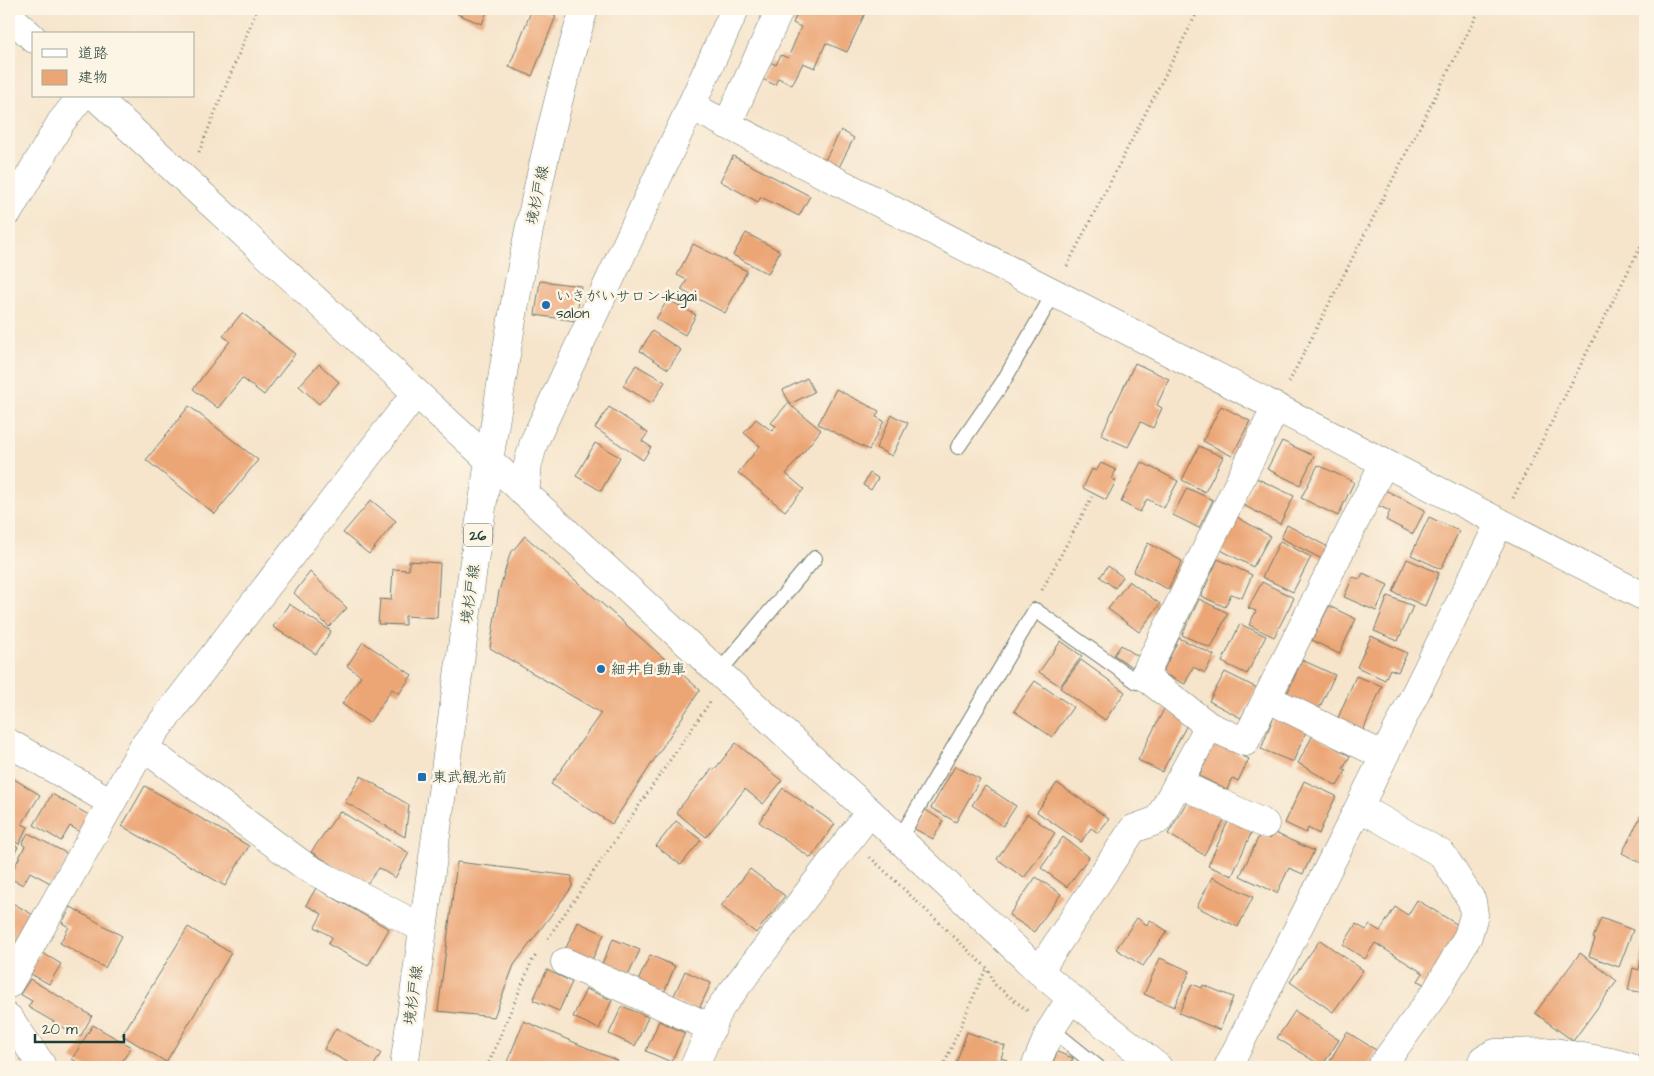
<svg xmlns="http://www.w3.org/2000/svg" width="1654" height="1076" font-family="'Architects Daughter','Klee One',sans-serif">
  <style>
    .building { fill: #eca676 }
    .lines { fill: none; stroke-linecap: round; stroke-linejoin: round }
    .service-casing { stroke: #6a7769; stroke-width: 16 }
    .minor-casing { stroke: #6a7769; stroke-width: 29 }
    .tertiary-casing { stroke: #6a7769; stroke-width: 29 }
    .primary-casing { stroke: #6a7769; stroke-width: 29 }
    .path { stroke: #6a7769; stroke-width: 3; stroke-dasharray: 1 4; stroke-linecap: butt }
    .service { stroke: #fff; stroke-width: 14 }
    .minor { stroke: #fff; stroke-width: 28 }
    .tertiary { stroke: #fff; stroke-width: 28 }
    .primary { stroke: #fff; stroke-width: 28 }
    .poi-dot { fill: #1f6fb2; stroke: #fcf5e5; stroke-width: 2 }
    .labels { text-anchor: middle; stroke-width: 5; stroke-linejoin: round; paint-order: stroke }
    .shield { fill: #fcf5e5; stroke: #617469; stroke-width: 1 }
    .shield-label { font-size: 14px; font-weight: bold; fill: #1f3d34 }
    .street-label { font-size: 15px; fill: #1f3d34; stroke: #fcf5e5 }
    .poi-label { font-size: 15px; fill: #1f3d34; stroke: #fcf5e5; text-anchor: start }
  </style>
  <rect width="100%" height="100%" fill="#fcf5e5"/>
  <filter id="ink" filterUnits="userSpaceOnUse"><feTurbulence type="fractalNoise" baseFrequency=".02" numOctaves="2"/><feDisplacementMap in="SourceGraphic" scale="10" xChannelSelector="R" yChannelSelector="G"/><feConvolveMatrix kernelMatrix="1 2 1 2 8 2 1 2 1" color-interpolation-filters="sRGB"/></filter>
  <filter id="wash" filterUnits="userSpaceOnUse"><feTurbulence type="fractalNoise" baseFrequency=".0096" numOctaves="4" result="noise"/><feDisplacementMap in="SourceGraphic" scale="20" xChannelSelector="R" yChannelSelector="G"/><feGaussianBlur stdDeviation="1.12" result="paint"/><feColorMatrix in="noise" values="0 0 0 0 0 0 0 0 0 0 0 0 0 0 0 0 0 1.4 0 .05"/><feComposite in="paint" operator="in"/></filter>
  <g filter="url(#wash)">
    <rect width="100%" height="100%" fill="#f6e4cb"/>
    <g id="blocks">
      <path class="building" d="M459 9H488L482 24 457 14Z
        M532 9H538L556 16 532 76 509 67Z
        M799 9H867L847 52 826 43 815 68 803 63 792 85 778 78 775 85 762 79 770 62 776 65 781 55 788 58 801 27 793 23Z
        M841 130 854 138 839 167 825 160Z
        M733 156 810 196 799 216 761 197 758 202 720 181Z
        M746 233 780 251 768 274 733 255Z
        M693 244 747 271 725 313 681 290 687 280 677 275Z
        M540 281 581 286 576 321 535 315Z
        M668 299 696 315 685 335 656 319Z
        M242 313 295 354 264 395 242 378 218 408 193 389 230 341 223 336Z
        M652 331 681 350 668 369 640 351Z
        M1135 363 1169 379 1157 405 1162 408 1153 428 1141 422 1128 447 1101 435Z
        M319 364 339 382 319 404 299 386Z
        M636 365 665 382 652 403 623 386Z
        M807 378 814 392 790 404 783 390Z
        M836 389 879 411 876 417 884 421 869 450 818 424Z
        M788 403 821 430 786 474 804 489 785 511 738 473 760 446 744 433 756 419 772 431 776 426 771 423Z
        M189 406 258 460 215 514 146 460Z
        M1221 406 1250 421 1232 456 1203 441Z
        M609 407 648 433 642 441 651 447 643 460 595 428Z
        M892 415 908 423 892 456 876 448Z
        M1282 441 1314 456 1300 485 1267 469Z
        M595 443 620 457 601 491 576 476Z
        M1199 446 1223 457 1205 492 1182 480Z
        M1141 462 1178 481 1164 508 1147 499 1140 512 1121 502Z
        M1101 463 1116 470 1112 479 1116 481 1106 500 1083 488 1092 469 1096 471Z
        M1318 465 1354 482 1338 516 1301 498Z
        M870 473 878 478 871 490 863 485Z
        M1256 478 1294 496 1280 524 1243 505Z
        M1187 488 1213 500 1199 528 1173 515Z
        M1385 490 1425 510 1413 534 1386 520 1390 511 1377 505Z
        M371 500 396 521 369 554 343 533Z
        M1237 517 1270 536 1253 567 1219 549Z
        M1429 517 1459 531 1441 569 1411 555Z
        M1287 525 1328 547 1322 559 1281 538Z
        M525 536 700 690 612 824 551 784 601 713 490 648 499 591 510 554Z
        M1280 541 1311 557 1293 592 1262 577Z
        M1148 543 1182 561 1168 589 1133 572Z
        M1218 559 1252 575 1242 598 1231 594 1225 607 1201 596Z
        M1407 559 1439 573 1425 606 1393 592Z
        M409 561 440 563 437 618 405 616V625L378 624 380 599 391 600 393 569 409 570Z
        M1108 566 1123 577 1115 588 1100 577Z
        M310 572 347 608 329 627 294 593Z
        M1363 573 1388 585 1376 611 1344 597 1353 577 1360 579Z
        M1129 581 1160 604 1139 632 1108 609Z
        M1262 582 1294 598 1274 637 1249 625 1256 611 1248 608Z
        M1388 596 1413 606 1398 641 1374 631Z
        M1199 599 1228 613 1211 648 1182 635Z
        M289 604 331 631 316 654 273 627Z
        M1329 606 1356 619 1339 654 1312 640Z
        M1240 624 1266 636 1247 674 1222 662Z
        M1371 636 1407 653 1398 672 1390 669 1385 680 1357 667Z
        M1179 638 1214 655 1205 673 1193 667 1185 684 1162 673Z
        M1061 641 1082 656 1060 686 1039 672Z
        M363 642 412 675 399 694 392 689 369 723 342 704 361 676 347 666Z
        M1121 645 1139 657 1132 667 1114 655Z
        M1081 660 1125 692 1105 720 1060 688Z
        M1302 660 1335 675 1318 711 1286 696Z
        M1225 672 1257 688 1241 718 1209 701Z
        M1356 676 1382 686 1363 731 1337 720Z
        M1035 681 1073 707 1052 737 1014 711Z
        M1164 709 1189 721 1162 772 1138 760Z
        M1275 713 1308 727 1293 762 1261 749Z
        M1313 735 1350 756 1343 769 1346 771 1337 786 1298 763Z
        M1216 740 1236 750 1234 752 1249 759 1238 781 1232 778 1227 790 1199 776Z
        M736 743 782 781 763 804 745 789 706 837 676 812 712 769 714 770Z
        M955 766 980 779 956 822 931 808Z
        M361 776 409 805 405 837 345 802Z
        M14 779 40 795 22 824 28 827 19 844 9 838V788Z
        M1304 781 1336 796 1319 834 1308 828 1306 833 1285 823Z
        M1057 783 1109 819 1098 833 1091 828 1081 842 1037 812Z
        M145 786 249 846 225 886 122 826Z
        M985 786 1016 806 1003 826 972 805Z
        M783 788 835 824 811 858 759 822Z
        M52 794 94 818 84 834 70 826 61 841 34 825Z
        M1188 800 1224 820 1204 855 1168 834Z
        M1645 808V865L1622 853Z
        M924 809 943 821 933 839 913 828Z
        M340 811 409 853 395 878 379 868 366 885 311 852Z
        M1027 814 1055 833 1024 878 997 859Z
        M1229 819 1253 829 1232 876 1208 866Z
        M676 821 701 840 681 865 656 846Z
        M1273 832 1314 851 1303 874 1289 868 1277 893 1240 876 1260 834 1270 839Z
        M28 833 70 855 54 885 30 872 23 885 9 878 25 846 22 844Z
        M1063 837 1089 857 1067 887 1041 868Z
        M9 841 18 847 9 863Z
        M457 862 572 876V887L514 965 494 1017 438 1011Z
        M750 869 785 896 756 933 721 906Z
        M1036 877 1061 894 1034 932 1009 915Z
        M1212 877 1253 897 1238 927 1197 907Z
        M316 888 389 929 368 966 328 944 332 937 315 927 322 914 306 905Z
        M1417 900 1463 928 1427 986 1418 981 1423 973 1375 943 1365 959 1343 945 1356 924 1366 930 1370 925 1380 931 1395 907 1408 915Z
        M9 901 35 916 11 957 9 955Z
        M71 907 122 936 105 968 60 943 69 927 62 923Z
        M1137 918 1147 925 1150 920 1167 931 1143 966 1116 949Z
        M1601 918 1633 930 1619 967 1589 956 1595 939 1593 938Z
        M578 922 604 934 591 962 565 950Z
        M188 927 231 953 166 1062 122 1035Z
        M613 939 640 950 627 978 601 966Z
        M1320 940 1363 970 1333 1012 1290 982Z
        M1644 943H1645V993L1628 990 1633 968 1639 970Z
        M41 952 61 964 49 984 29 973Z
        M1580 953 1617 981 1573 1041 1535 1013Z
        M650 955 675 966 663 995 637 983Z
        M1160 958 1190 971 1174 1007 1144 994Z
        M547 970 572 982 559 1011 533 1000Z
        M685 971 711 983 698 1011 672 1000Z
        M30 979 92 1016 80 1037 28 1007 32 1001 20 994Z
        M1192 984 1202 988 1203 985 1233 997 1220 1030 1179 1013Z
        M586 989 612 1000 599 1029 573 1017Z
        M622 1006 648 1017 635 1046 609 1034Z
        M1295 1011 1339 1040 1322 1066 1277 1038Z
        M524 1021 618 1061 615 1067H505Z
        M659 1021 685 1033 671 1062 646 1051Z
        M93 1025 131 1047 119 1067H86L72 1059Z
        M336 1028 381 1053 373 1067H356L324 1049Z
        M967 1032 1005 1046 1001 1058 1007 1060 1004 1067H968L956 1063Z
        M1347 1032 1376 1050 1366 1067H1326Z
        M1057 1052 1073 1058 1070 1064 1077 1067H1051Z"/>
    </g>
  </g>
  <g filter="url(#ink)">
    <use href="#blocks" fill-opacity="0" stroke="#6a7769" stroke-width="1"/>
    <g class="lines">
      <defs>
        <path id="service" d="M958 447 1003 382 1054 293
          M719 672 815 558
          M898 838 907 826 1035 610 1137 682 1144 676
          M1051 1029 1098 1067"/>
        <path id="minor" d="M691 106 1645 597
          M727 125 780 9
          M9 211 61 122 82 96
          M1276 407 1144 676 1209 726 1245 742 1384 463
          M525 494 528 464 534 442 691 106 735 9
          M1267 698 1384 756
          M9 743 111 802
          M143 747 306 867 422 928
          M1178 783 1265 824
          M1359 807 1442 854 1472 901 1474 915 1468 936 1435 993 1381 1067
          M565 962 712 1028
          M1039 971 1133 829 1158 820 1209 726
          M9 984 143 747 416 393
          M9 1018 41 1064
          M694 1067 720 1008 870 812
          M1035 1067 1051 1029 1071 998
          M1228 1067 1359 807 1500 522
          M1480 1067 1483 1059 1495 1053 1555 1052 1611 1062 1629 1067"/>
        <path id="tertiary" d="M9 15 34 39
          M95 96 898 838 1039 971 1071 998 1158 1067"/>
        <path id="primary" d="M404 1067C426 903 449 739 472 575 500 384 528 193 584 9"/>
      </defs>
      <use href="#service" class="service-casing"/>
      <use href="#minor" class="minor-casing"/>
      <use href="#tertiary" class="tertiary-casing"/>
      <use href="#primary" class="primary-casing"/>
      <path class="path" d="M199 152 257 9
        M1067 266 1199 9
        M1289 382 1480 9
        M1513 498 1645 238
        M1042 590 1092 497
        M870 857 988 969 994 984 1029 1012
        M548 938 710 702
        M487 1067 532 961 537 954
        M943 1067 982 977 987 969"/>
      <use href="#service" class="service"/>
      <use href="#minor" class="minor"/>
      <use href="#tertiary" class="tertiary"/>
      <use href="#primary" class="primary"/>
    </g>
  </g>
  <g class="poi-dot">
    <circle cx="546" cy="305" r="5"/>
    <circle cx="601" cy="669" r="5"/>
    <rect x="417" y="772" width="10" height="10" rx="2.5"/>
  </g>
  <g class="labels">
    <rect class="shield" x="464" y="523.5" width="28" height="23" rx="4"/>
    <g class="shield-label">
      <text x="478" y="540">26</text>
    </g>
    <g class="street-label">
      <text transform="translate(537 195) rotate(-78)" y="5">境杉戸線</text>
      <text transform="translate(470 594) rotate(-82)" y="5">境杉戸線</text>
      <text transform="translate(413 995) rotate(-82)" y="5">境杉戸線</text>
    </g>
    <g class="poi-label">
      <text x="556" y="301">いきがいサロン-ikigai<tspan x="556" dy="17">salon</tspan></text>
      <text x="611" y="674">細井自動車</text>
      <text x="432" y="782">東武観光前</text>
    </g>
  </g>
  <rect width="1654" height="1076" fill="none" stroke="#fcf5e5" stroke-width="30"/>
  <rect x="32" y="32" width="162" height="65" fill="#fcf5e5" stroke="#a4ab9e"/>
  <rect x="42" y="49" width="25" height="8" fill="#ffffff" stroke="#a4ab9e"/>
  <text x="78" y="58" font-size="15" fill="#1f3d34">道路</text>
  <rect x="42" y="70" width="25" height="15" fill="#eca676" stroke="#a4ab9e"/>
  <text x="78" y="82" font-size="15" fill="#1f3d34">建物</text>
  <path d="M35 1034v8h89v-8" fill="none" stroke="#1f3d34" stroke-width="2.5"/>
  <text x="42" y="1034" font-size="15" fill="#1f3d34" stroke="#fcf5e5" stroke-width="4" paint-order="stroke">20 m</text>
</svg>
